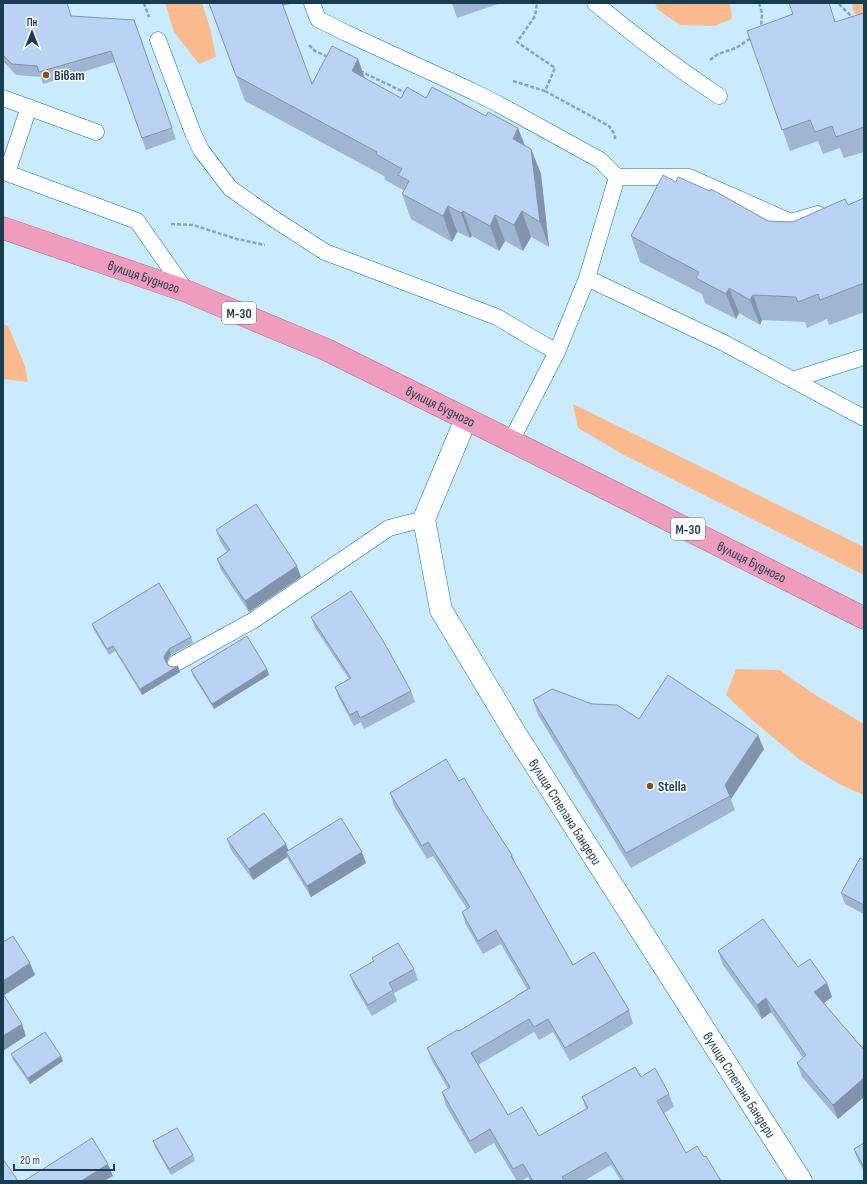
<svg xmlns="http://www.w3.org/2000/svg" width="867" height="1184" font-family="'Sofia Sans Condensed',sans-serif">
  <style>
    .green { fill: #fbba8d }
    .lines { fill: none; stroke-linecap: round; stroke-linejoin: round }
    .service-casing { stroke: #1073a1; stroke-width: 17 }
    .minor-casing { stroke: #1073a1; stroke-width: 23 }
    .trunk-casing { stroke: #a26a8c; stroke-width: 23 }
    .path { stroke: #83a5b9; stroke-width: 2.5; stroke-dasharray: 4 2; stroke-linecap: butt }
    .service { stroke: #fff; stroke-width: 16 }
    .minor { stroke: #fff; stroke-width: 22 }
    .trunk { stroke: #f09cbc; stroke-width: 22 }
    .wall { fill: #a0b5d2 }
    .shaded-wall { fill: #8294ab }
    .building { fill: #bad3f4; stroke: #8294ab }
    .poi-dot { fill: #8a4b12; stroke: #fff; stroke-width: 1.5 }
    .labels { text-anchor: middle; stroke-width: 3; stroke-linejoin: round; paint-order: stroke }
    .shield { fill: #fff; stroke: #5d7684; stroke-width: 1 }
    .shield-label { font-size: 13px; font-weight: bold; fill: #183c50 }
    .poi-label { font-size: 14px; font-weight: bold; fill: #183c50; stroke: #fff; text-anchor: start }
    .street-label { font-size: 14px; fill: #183c50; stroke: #fff }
  </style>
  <rect width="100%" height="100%" fill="#caeafe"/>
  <path class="green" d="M165 3H202L210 28 216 57 199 64 174 32Z
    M655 3H730L732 19 714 26 680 25 657 9Z
    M852 3H864V27H863L853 10Z
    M3 324 8 326 25 366 28 382 3 379Z
    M573 404 864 547V575L624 455 578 428Z
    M736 669 779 670 817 696 864 724V795L841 785 800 760 751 719 726 695Z"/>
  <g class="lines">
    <defs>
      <path id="service" d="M312 3 318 19 346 33 472 91 498 104 600 160 617 177 587 278 557 352 511 441
        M595 3C635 36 675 67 719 96
        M158 40 193 133 201 150 230 188 271 217 325 252 497 317 534 339 557 352
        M3 98 96 132
        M29 107 7 173 137 221 186 291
        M617 177H689L791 222 818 214
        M587 278 724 343 864 418
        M792 380 864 357
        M176 663 254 620 389 528 424 519"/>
      <g id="minor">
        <path id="s1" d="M466 419 424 519 441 610 515 733 801 1181"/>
      </g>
      <g id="trunk">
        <path id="s2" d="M3 228 186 291 327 350 511 441 864 618"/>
      </g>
    </defs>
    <use href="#service" class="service-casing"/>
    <use href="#minor" class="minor-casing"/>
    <use href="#trunk" class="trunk-casing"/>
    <path class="path" d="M144 3 149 17
      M759 3 762 13 761 28
      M839 4 854 19
      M309 45 315 51 328 57
      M710 60 718 54 736 48 751 38
      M360 71 406 93
      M513 81 545 91 555 68 517 42 535 16 537 3
      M545 91 609 126 615 135V139
      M171 224 193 225 237 239 265 245"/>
    <use href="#service" class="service"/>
    <use href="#minor" class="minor"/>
    <use href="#trunk" class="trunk"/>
  </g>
  <path class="wall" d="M3 3 72 16 134 20 176 139 146 150 115 62 43 84 41 77 16 75 3 61Z
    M209 3H289L290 4 283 6 312 84 358 59 365 78 401 98H426L531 149 541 174 549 247 531 237 523 251 505 241 499 251 472 236 470 238 457 232 452 242 411 219 402 194 404 191 403 190 385 180 384 176 245 101Z
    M452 3H501L457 18Z
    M864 13V152L844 158 840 148 823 154 818 141 790 151 747 31 793 14 835 22Z
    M676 182 768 221 793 222 848 205 864 198V312L829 325 827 319 807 328 805 322 762 320 760 325 739 313 736 319 705 303 702 294 640 262 631 236Z
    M216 530 301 577 249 612 221 570 217 559 227 552 220 541Z
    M311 617 411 691 415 702 364 729 361 722 354 726 339 698 335 687 349 679 315 628Z
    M92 624 191 637 193 643 171 655 168 658 167 663 169 666 173 667 178 666 180 672 142 695 115 651 109 655 94 630Z
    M267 669 269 675 214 709 193 676 191 670Z
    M533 700 592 704 639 719 764 749 731 799 735 810 631 868 538 715Z
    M459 781 517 866 573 965 629 1010 633 1024 570 1061 553 1032 539 1040 534 1032 478 1065 508 1115 539 1136 586 1109 582 1097 641 1077 669 1094 674 1107 664 1113 686 1153 704 1157 721 1181H621L611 1165 584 1181H530L528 1177 521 1181H517L494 1143 475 1154 446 1106 442 1092 448 1089 432 1061 427 1048 459 1031 516 997 527 989 501 944 483 954 466 925 462 912 467 909 433 856 427 859 394 806 390 793Z
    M227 839 288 851 366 863 311 897 290 863 287 857 253 880 231 850Z
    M864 860V914L845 904 841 893Z
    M718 951 798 967 827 983 832 997 824 1003 864 1050V1097L838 1119 802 1077 797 1063 803 1058 771 1012 762 1019 723 965Z
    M372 958 414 969 418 980 394 993 397 1001 372 1016 354 986 350 975 373 961Z
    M11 1054 63 1061 30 1084 13 1060Z
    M153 1141 193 1155 195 1161 171 1175 155 1147Z
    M864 1143V1171L858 1161 854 1149Z"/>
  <path class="shaded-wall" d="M358 59 367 85 352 71Z
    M518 128 528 153 513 139Z
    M531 149 541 174 549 247 540 222Z
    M448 206 457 232 452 242 443 216Z
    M463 211 472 236 470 238 461 213Z
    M522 211 531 237 523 251 514 225Z
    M495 215 505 241 499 251 490 226Z
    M729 288 739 313 736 319 726 294Z
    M753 295 762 320 760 325 750 300Z
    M297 566 301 577 249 612 245 601Z
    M169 649 171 655 168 658 167 663 168 668 164 657 166 653Z
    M178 666 180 672 142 695 140 689Z
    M267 669 269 675 214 709 212 704Z
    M758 735 764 749 731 799 725 785Z
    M286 844 290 855 286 852 287 857 253 880 249 869Z
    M362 852 366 863 311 897 307 886Z
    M512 855 517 868 511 856Z
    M30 963 35 975 3 996V981Z
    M827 983 832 997 820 1006 814 992Z
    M766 998 771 1012 762 1019 757 1005Z
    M22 1024 26 1036 3 1051V1036Z
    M61 1056 63 1061 30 1084 28 1078Z
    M864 1078V1097L838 1119 833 1105Z
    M108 1164 113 1176 104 1181H81Z"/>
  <path class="building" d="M3 3H67L71 16 134 20 172 128 142 138 111 51 39 72 37 66 12 64 3 55Z
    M209 3H282L312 84 332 46 358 59 352 71 401 98 407 87 426 98 432 87 486 116 488 112 518 128 513 139 531 149 540 222 522 211 514 225 495 215 490 226 463 211 461 213 448 206 443 216 402 194 409 181 398 175 402 169 376 154 377 152 236 76Z
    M789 3H829L835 22 864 13V127L836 137 832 126 815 132 810 120 782 130 747 31 793 14Z
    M663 175 676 182 678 177 710 191 711 189 768 221 793 222 845 199 848 205 864 198V283L820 300 818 294 798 302 796 297 753 295 750 300 729 288 726 294 696 278 699 272 631 236Z
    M256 504 297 566 245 601 217 559 230 550 216 530Z
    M159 583 191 637 169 649 166 653 164 657 166 662 169 666 173 667 178 666 140 689 113 646 107 649 92 624Z
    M351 591 382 639 411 691 360 718 357 711 350 715 335 687 351 678 311 617Z
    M247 636 267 669 212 704 191 670Z
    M668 675 758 735 725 785 730 796 626 853 533 700 552 689 592 704 617 705 639 719Z
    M446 759 459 781 464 778 484 812 512 855 511 856 573 965 594 952 629 1010 565 1048 548 1019 534 1027 529 1019 471 1053 508 1115 522 1107 539 1136 588 1108 582 1097 635 1067 641 1077 655 1068 669 1094 657 1101 686 1153 697 1146 704 1157 706 1156 721 1181H624L606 1152 562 1177 564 1181H533L523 1164 513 1169 490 1129 470 1141 442 1092 450 1087 427 1048 457 1030 459 1031 516 997V996L530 988 496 930 478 941 462 912 470 907 428 842 422 846 390 793Z
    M264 813 286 844 249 869 227 839Z
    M341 818 362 852 307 886 286 852Z
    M860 858 864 860V905L841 893Z
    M763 919 798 967 810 959 827 983 814 992 864 1050V1078L833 1105 797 1063 806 1055 766 998 757 1005 718 951Z
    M13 936 30 963 3 981V942Z
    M398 943 414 969 389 983 393 990 368 1005 350 975 374 961 372 958Z
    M3 994 22 1024 3 1036Z
    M45 1032 61 1056 28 1078 11 1054Z
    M177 1128 193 1155 169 1169 153 1141Z
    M92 1138 108 1164 81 1181H24Z
    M864 1143V1167L854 1149Z
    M3 1159 18 1181H3Z"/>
  <g class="poi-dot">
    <circle cx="46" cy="75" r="4"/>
    <circle cx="650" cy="786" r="4"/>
  </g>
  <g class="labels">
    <g class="shield">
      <rect x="222" y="302" width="34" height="22" rx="3"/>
      <rect x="671" y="518" width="34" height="22" rx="3"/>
    </g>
    <g class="shield-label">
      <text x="239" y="318">М-30</text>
      <text x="688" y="534">М-30</text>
    </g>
    <g class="poi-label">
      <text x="54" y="80">Віват</text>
      <text x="658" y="791">Stella</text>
    </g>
    <g class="street-label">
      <text dy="5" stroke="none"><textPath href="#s2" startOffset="149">вулиця Будного</textPath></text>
      <text dy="5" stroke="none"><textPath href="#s2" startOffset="473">вулиця Будного</textPath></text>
      <text dy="5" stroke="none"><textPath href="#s2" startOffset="821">вулиця Будного</textPath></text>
      <text dy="5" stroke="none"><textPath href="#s1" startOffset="438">вулиця Степана Бандери</textPath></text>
      <text dy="5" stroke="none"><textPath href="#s1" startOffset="762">вулиця Степана Бандери</textPath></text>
    </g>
  </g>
  <rect width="867" height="1184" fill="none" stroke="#183c50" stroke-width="8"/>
  <g transform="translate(32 32)" stroke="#ffffff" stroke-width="3" paint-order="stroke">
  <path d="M0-3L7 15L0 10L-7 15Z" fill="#183c50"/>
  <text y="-6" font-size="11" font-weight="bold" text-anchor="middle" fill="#183c50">Пн</text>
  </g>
  <path d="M14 1164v6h100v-6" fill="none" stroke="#183c50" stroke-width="2"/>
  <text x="20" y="1164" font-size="12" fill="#183c50" stroke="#ffffff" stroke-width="3" paint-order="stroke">20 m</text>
</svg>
